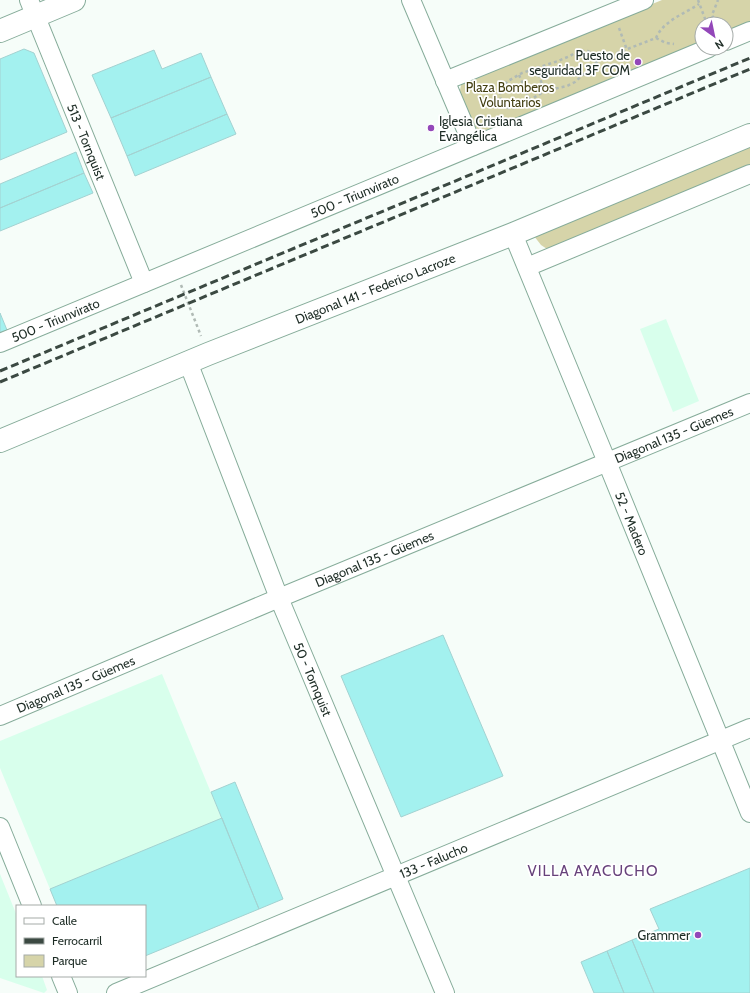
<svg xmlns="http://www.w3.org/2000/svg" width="750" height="993" font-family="Cabin,sans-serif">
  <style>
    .built { fill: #d8ffec }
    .green { fill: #d6d4a9 }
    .building { fill: #a3f1ef; stroke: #a3d2d1 }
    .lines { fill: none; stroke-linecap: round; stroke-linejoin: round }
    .minor-casing { stroke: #86ac9a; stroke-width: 20 }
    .tertiary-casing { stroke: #86ac9a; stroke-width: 24 }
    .path { stroke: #b0bab5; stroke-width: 2.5; stroke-dasharray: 3 3; stroke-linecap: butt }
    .minor { stroke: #fff; stroke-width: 18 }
    .tertiary { stroke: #fff; stroke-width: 22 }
    .rail { stroke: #3b4942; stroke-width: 3; stroke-dasharray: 8 4; stroke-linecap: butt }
    .poi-dot { fill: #9347b9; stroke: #fff; stroke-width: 1.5 }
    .labels { text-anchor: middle; stroke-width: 3.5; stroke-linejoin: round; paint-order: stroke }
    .poi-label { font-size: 13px; fill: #1d2c25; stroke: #fff; text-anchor: end }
    .park-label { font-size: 13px; fill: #444013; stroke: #fff }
    .street-label { font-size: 13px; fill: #1d2c25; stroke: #fff }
    .quarter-label { font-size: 15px; letter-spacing: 1px; fill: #67427b; stroke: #fff }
  </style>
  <rect width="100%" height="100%" fill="#f6fdf9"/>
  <path class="built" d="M666 319 699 401 673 412 640 329Z
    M162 674 259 909 145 956V906H57L0 768V741Z
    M0 874 17 916V976H42L47 990 44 993 0 978Z"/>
  <path class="green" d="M662 0H750V28L726 38V24H702V48L483 134 475 127 461 96 460 90 461 85 465 81Z
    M750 140V165L547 249 541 245 534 236Z"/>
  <path class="building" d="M24 49 34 53 67 132 0 160V59Z
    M154 50 162 69 201 53 211 77 111 118 92 75Z
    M211 77 227 114 127 156 111 118Z
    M227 114 236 134 135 176 127 156Z
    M76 152 84 173 0 208V184Z
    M84 173 93 193 0 231V208Z
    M0 313 7 330 0 332Z
    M443 635 503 776 401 817 341 676Z
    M235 782 283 899 259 909 211 792Z
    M222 818 259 909 145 956V906H57L50 889Z
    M750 868V993H654L632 940 659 929 650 909Z
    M632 940 654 993H624L607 951Z
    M607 951 624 993H594L581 962Z"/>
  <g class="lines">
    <defs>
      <g id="minor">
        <path id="s1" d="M29 0 144 283"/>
        <path d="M411 0 473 146"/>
        <path d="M726 41 750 31"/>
        <path d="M445 81 644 0"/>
        <path id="s2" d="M513 234 607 462 750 813"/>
        <path d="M527 267 750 174"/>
        <path id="s3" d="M0 343 709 48"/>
        <path id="s4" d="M188 362 279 598 445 993"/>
        <path id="s5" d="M0 716 279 598 750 403"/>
        <path d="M0 827 32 906"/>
        <path d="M61 976 68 993"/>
        <path id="s6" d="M116 993 750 728"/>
      </g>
      <g id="tertiary">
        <path d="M0 31 74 0"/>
        <path id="s7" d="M0 441 208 354 513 234 750 135"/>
      </g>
    </defs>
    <use href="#minor" class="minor-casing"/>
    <use href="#tertiary" class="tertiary-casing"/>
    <path class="path" d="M698 0 707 24
      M716 24 712 15 718 0
      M619 28 627 50
      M656 38 666 43 674 44
      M599 60 593 54 588 51H578L570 56 558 61 522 73 508 81 502 87 500 93 501 100 504 105 508 108H513L520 106 545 91 567 86 575 82 599 60 656 38C663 21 684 14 699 4
      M536 69 545 91
      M519 75 531 102
      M181 285 201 336"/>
    <use href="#minor" class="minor"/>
    <use href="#tertiary" class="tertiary"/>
    <path class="rail" d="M0 371 750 58
      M0 382 750 69"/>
  </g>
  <g class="poi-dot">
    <circle cx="638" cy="62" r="4"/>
    <circle cx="431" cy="128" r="4"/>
    <circle cx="698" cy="935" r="4"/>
  </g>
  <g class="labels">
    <g class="poi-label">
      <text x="630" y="60">Puesto de<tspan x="630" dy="15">seguridad 3F COM</tspan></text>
      <text x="439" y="126" text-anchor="start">Iglesia Cristiana<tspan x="439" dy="15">Evangélica</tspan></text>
      <text x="690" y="940">Grammer</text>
    </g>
    <g class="park-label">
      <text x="510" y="92">Plaza Bomberos<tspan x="510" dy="15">Voluntarios</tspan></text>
    </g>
    <g class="street-label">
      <text dy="5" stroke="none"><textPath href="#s1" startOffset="153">513 - Tornquist</textPath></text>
      <text dy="5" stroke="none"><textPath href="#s3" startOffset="384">500 - Triunvirato</textPath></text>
      <text dy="5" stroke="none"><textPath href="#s7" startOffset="405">Diagonal 141 - Federico Lacroze</textPath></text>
      <text dy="5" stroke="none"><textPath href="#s3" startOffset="60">500 - Triunvirato</textPath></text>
      <text dy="5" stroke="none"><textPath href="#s5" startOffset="730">Diagonal 135 - Güemes</textPath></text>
      <text dy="5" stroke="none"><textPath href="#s2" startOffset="313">52 - Madero</textPath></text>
      <text dy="5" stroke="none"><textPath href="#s5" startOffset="406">Diagonal 135 - Güemes</textPath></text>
      <text dy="5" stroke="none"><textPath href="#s4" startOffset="341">50 - Tornquist</textPath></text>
      <text dy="5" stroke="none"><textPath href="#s5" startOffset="82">Diagonal 135 - Güemes</textPath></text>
      <text dy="5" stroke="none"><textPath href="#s6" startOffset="344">133 - Falucho</textPath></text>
    </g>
    <g class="quarter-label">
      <text x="593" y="876">VILLA AYACUCHO</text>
    </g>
  </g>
  <rect x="16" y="905" width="130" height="72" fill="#ffffff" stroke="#a5aba8"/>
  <rect x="24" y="918" width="20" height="6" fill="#ffffff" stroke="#a5aba8"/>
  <text x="52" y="925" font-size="12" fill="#1d2c25">Calle</text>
  <rect x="24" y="938" width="20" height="6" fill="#3b4942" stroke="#a5aba8"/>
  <text x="52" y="945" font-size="12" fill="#1d2c25">Ferrocarril</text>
  <rect x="24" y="955" width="20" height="12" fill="#d6d4a9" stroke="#a5aba8"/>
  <text x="52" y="965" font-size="12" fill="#1d2c25">Parque</text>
  <g transform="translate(714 36) rotate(147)"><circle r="19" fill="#ffffff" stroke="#a5aba8"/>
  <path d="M0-3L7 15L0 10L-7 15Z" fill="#9347b9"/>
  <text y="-6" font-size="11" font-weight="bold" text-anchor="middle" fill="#1d2c25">N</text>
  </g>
</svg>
